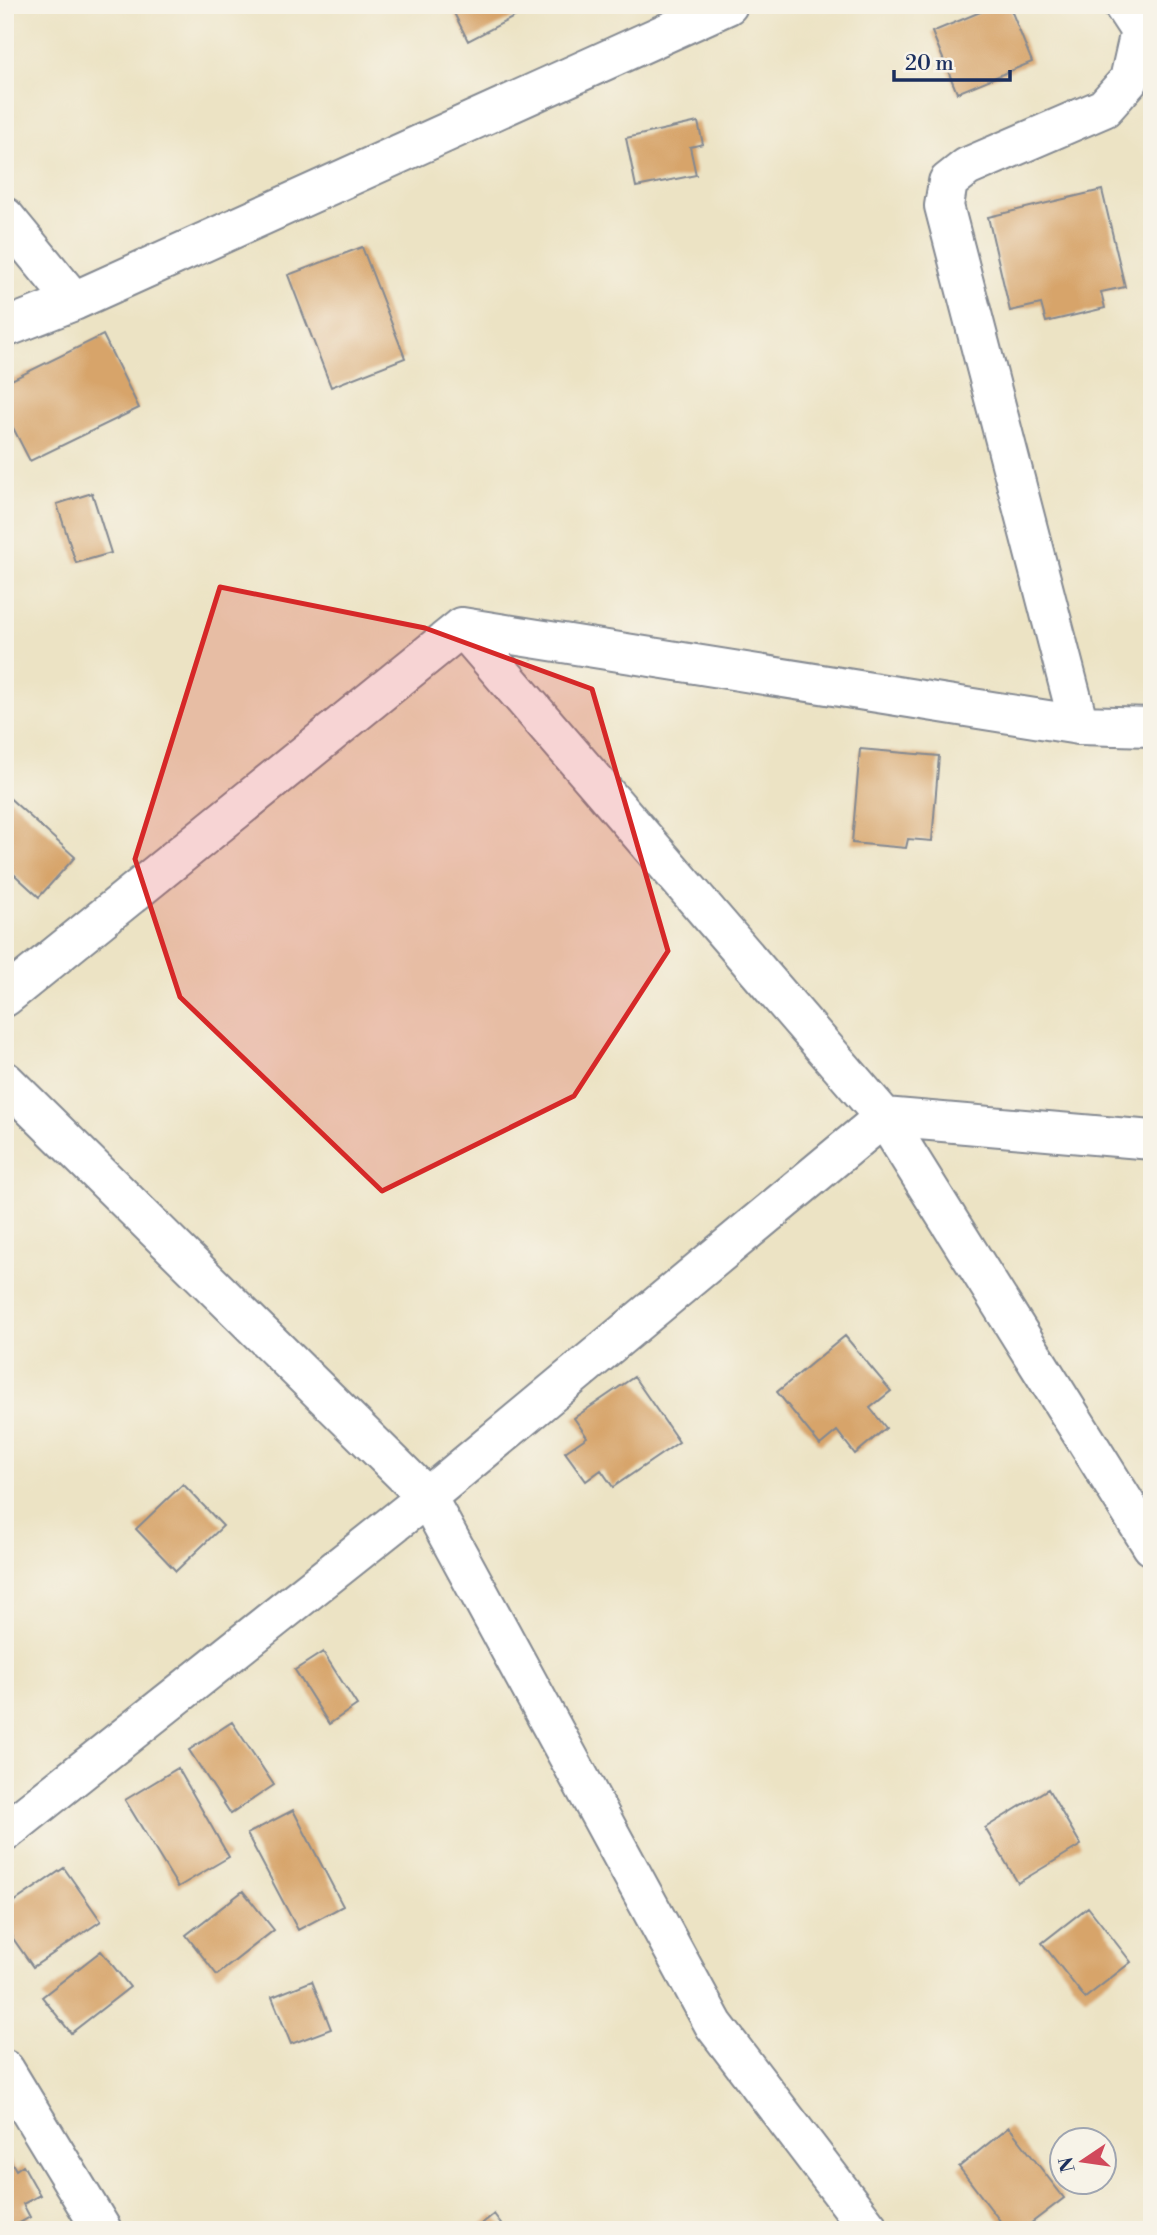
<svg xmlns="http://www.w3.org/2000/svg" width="1157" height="2235" font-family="'Libre Bodoni',serif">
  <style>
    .building { fill: #d7a46b }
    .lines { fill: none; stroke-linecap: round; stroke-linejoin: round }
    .minor-casing { stroke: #848991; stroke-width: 42 }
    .minor { stroke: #fff; stroke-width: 38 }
    .marked { fill: #d62828; fill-opacity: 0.2; stroke: #d62828; stroke-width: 5; stroke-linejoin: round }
  </style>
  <rect width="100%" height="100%" fill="#f7f3e8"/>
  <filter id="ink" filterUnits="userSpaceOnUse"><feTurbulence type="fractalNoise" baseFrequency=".0143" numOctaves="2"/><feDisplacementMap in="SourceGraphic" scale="14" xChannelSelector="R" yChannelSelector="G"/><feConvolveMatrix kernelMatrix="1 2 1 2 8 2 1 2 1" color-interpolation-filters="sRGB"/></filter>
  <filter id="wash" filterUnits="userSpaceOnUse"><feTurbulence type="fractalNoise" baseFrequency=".00686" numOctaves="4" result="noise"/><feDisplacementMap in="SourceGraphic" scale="28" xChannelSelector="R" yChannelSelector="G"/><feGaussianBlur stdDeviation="1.57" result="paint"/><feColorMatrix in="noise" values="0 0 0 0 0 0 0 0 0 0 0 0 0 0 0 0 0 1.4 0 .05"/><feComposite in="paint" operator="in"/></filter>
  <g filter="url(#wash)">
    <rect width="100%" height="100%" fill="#ece3c4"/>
    <g id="blocks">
      <path class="building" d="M450 5H537L468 41Z
        M997 5H1009L1032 62 957 93 932 32Z
        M698 122 703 144 690 147 696 175 636 187 626 138Z
        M1102 190 1125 287 1101 292 1105 308 1046 322 1041 304 1010 311 988 217Z
        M362 247 405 358 331 387 288 275Z
        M103 335 139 408 30 461 5 412V383Z
        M92 493 111 553 76 563 57 504Z
        M5 712 12 717 5 727Z
        M860 749 939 756 932 841 908 839 906 848 852 843Z
        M5 794 75 857 39 897 5 866Z
        M845 1336 891 1391 870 1408 886 1428 855 1454 837 1431 820 1445 777 1392Z
        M634 1377 679 1442 613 1487 601 1470 586 1481 565 1452 587 1437 574 1418Z
        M183 1484 223 1526 176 1571 136 1529Z
        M323 1652 357 1705 329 1724 295 1670Z
        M232 1722 274 1785 231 1814 189 1750Z
        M178 1768 229 1857 178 1887 125 1800Z
        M1048 1789 1081 1845 1018 1883 985 1828Z
        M293 1810 343 1906 298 1930 247 1834Z
        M64 1868 101 1921 33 1967 5 1927V1908Z
        M243 1891 274 1930 217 1975 186 1935Z
        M1088 1907 1131 1962 1085 1998 1042 1943Z
        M101 1951 130 1987 71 2033 42 1997Z
        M312 1981 331 2029 291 2044 272 1997Z
        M1009 2127 1064 2198 1022 2230H1007L959 2167Z
        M5 2151 16 2170 23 2165 40 2195 23 2204 30 2217 7 2230H5Z
        M494 2214 506 2230H474Z"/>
    </g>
  </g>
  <g filter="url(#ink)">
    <use href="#blocks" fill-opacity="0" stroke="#848991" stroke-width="2"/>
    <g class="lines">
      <defs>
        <path id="minor" d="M5 217 74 301
          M5 328 74 301 728 5
          M462 627 884 1117 1152 1546
          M1079 725 944 206 948 182 967 167 1104 108 1129 80 1140 31 1123 5
          M5 997 462 627 1079 725 1152 727
          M5 1081 427 1497 714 2025 870 2230
          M5 1832 427 1497 884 1117 1152 1140
          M5 2070 102 2230"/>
      </defs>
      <use href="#minor" class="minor-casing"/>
      <use href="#minor" class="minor"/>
    </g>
  </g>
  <path class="marked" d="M220 587 425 628 592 689 668 951 574 1096 382 1191 180 997 135 859Z"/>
  <rect width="1157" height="2235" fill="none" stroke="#f7f3e8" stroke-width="28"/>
  <g transform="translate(1083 2161) rotate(257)"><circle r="33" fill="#f7f3e8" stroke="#9fa5b1" stroke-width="2"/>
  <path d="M0-5L12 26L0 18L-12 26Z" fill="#d1495b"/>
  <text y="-10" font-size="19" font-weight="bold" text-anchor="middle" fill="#1b2f5e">N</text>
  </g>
  <path d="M894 70v10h116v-10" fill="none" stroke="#1b2f5e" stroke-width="3.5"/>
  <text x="905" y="70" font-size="21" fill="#1b2f5e" stroke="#f7f3e8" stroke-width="5" paint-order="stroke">20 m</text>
</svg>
